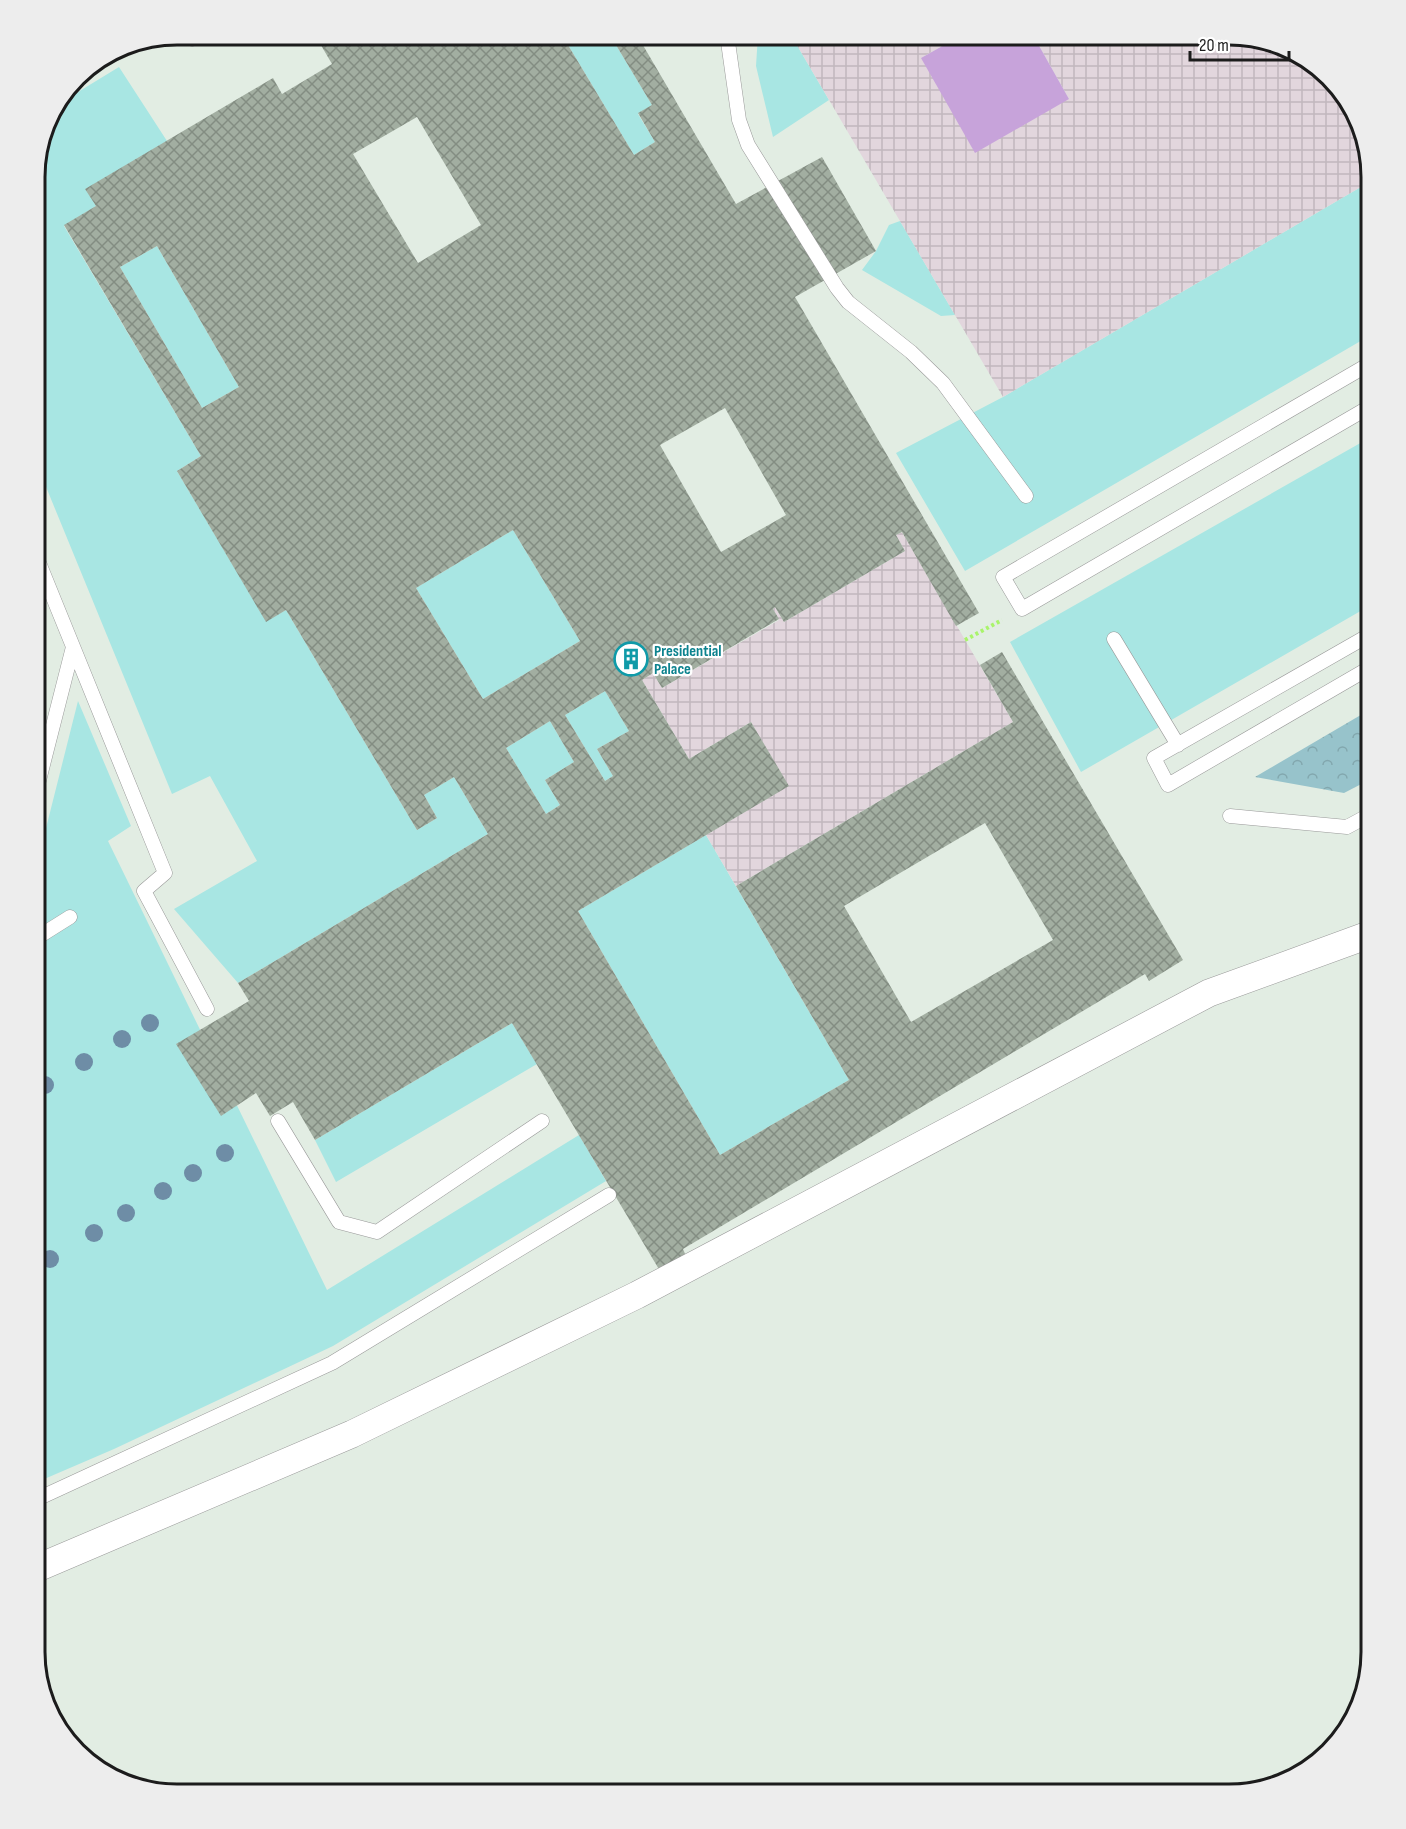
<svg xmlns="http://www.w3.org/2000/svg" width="1406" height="1829" font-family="'Sofia Sans Condensed',sans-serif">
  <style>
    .grass { fill: #a8e6e3 }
    .forest { fill: url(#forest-crowns) }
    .plaza { fill: url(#plaza-grid) }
    .water { fill: #c7a3da }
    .building { fill: url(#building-cross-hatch); fill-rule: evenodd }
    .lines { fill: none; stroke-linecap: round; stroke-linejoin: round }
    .service-casing { stroke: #999; stroke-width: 15 }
    .minor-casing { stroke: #999; stroke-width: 28 }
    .path { stroke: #a9f46b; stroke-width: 4; stroke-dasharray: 3 3; stroke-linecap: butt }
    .service { stroke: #fff; stroke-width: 14 }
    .minor { stroke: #fff; stroke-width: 27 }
    .tree { fill: #6e8da6 }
    .labels { text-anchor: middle; stroke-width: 4.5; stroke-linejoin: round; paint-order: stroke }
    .culture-label { font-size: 16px; font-weight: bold; fill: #0d838f; stroke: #fff; text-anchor: start }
    .rim { fill: none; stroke: #1c1c1c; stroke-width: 3 }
  </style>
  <defs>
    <pattern id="forest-crowns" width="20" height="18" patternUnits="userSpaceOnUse" patternTransform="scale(1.5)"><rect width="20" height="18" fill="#97c3cb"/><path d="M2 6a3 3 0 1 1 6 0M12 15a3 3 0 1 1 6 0" fill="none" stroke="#82a7ae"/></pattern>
    <pattern id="plaza-grid" width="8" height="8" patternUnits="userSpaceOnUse" patternTransform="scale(1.5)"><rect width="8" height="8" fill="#e2d6dd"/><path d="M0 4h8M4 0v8" fill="none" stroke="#c1b7bd"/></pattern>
    <pattern id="building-cross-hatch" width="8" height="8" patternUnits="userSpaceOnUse" patternTransform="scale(1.5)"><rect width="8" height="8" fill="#a2aea1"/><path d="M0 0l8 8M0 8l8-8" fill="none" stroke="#838d82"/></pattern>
  </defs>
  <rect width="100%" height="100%" fill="#e2ede3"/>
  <path class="grass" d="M562 35H610L652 105 638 114 655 142 634 155Z
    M758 35H791L829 100 773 137 756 66Z
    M119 67 167 141 86 189 96 206 64 226 201 456 177 471 266 621 286 610 417 830 437 818 424 795 454 777 488 834 238 983 174 909 257 861 210 776 172 794 35 460V167L49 113 55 106Z
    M1371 181V335L965 571 896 453 1003 397Z
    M900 221 955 315 941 316 862 270 876 251 889 225Z
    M157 246 239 387 202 408 120 267Z
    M1371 437V605L1081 772 1010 642Z
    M513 530 580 641 483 699 416 588Z
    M605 691 629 731 597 749 613 776 605 781 565 715Z
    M78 701 131 826 108 841 327 1290 579 1135 606 1181 333 1346 114 1449 35 1483V866L38 860Z
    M550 721 574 762 545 780 560 805 546 814 506 748Z
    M706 835 849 1080 720 1155 578 911Z
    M512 1023 537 1064 336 1182 315 1140Z"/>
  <path class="forest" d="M1371 709V779L1344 793 1255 777Z"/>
  <path class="plaza" d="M791 35H962L921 58 1069 99 1033 35H1238L1300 53 1348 98 1371 181 1003 397Z
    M902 532 1013 722 736 886 706 835 788 786 751 722 689 759 642 680 653 673 662 688 779 620 773 609 775 607 784 622 905 551 896 535Z"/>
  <path class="water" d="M962 35H1033L1069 99 975 153 921 58Z"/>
  <path class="building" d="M315 35H562L634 155 655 142 638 113 652 105 610 35H637L736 204 822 157 876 251 795 297 979 613 956 626 902 532 896 535 905 551 784 622 775 607 773 609 779 619 662 688 653 673 642 680 689 759 751 722 789 786 578 911 720 1155 849 1080 736 886 1013 722 980 665 1002 652 1183 960 1149 981 1145 974 683 1249 686 1256 660 1271 512 1023 315 1140 293 1102 270 1116 256 1093 221 1116 176 1044 249 1001 238 983 488 834 454 777 424 795 437 818 417 830 286 610 266 622 177 471 201 456 64 225 96 206 85 189 273 78 282 94 332 64ZM417 117 481 225 418 263 353 154ZM157 246 239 387 202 408 120 267ZM725 408 786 515 721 552 660 445ZM513 530 580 641 483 699 416 588ZM605 691 629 731 597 749 613 776 605 781 565 715ZM550 721 574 762 545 780 560 805 546 814 506 748ZM985 823 1053 940 911 1022 844 906Z"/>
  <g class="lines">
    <defs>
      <path id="service" d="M727 35 739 120 748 145 837 288 848 302 911 352 943 383 1026 496
        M192 39 200 35
        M1371 406 1022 609 1003 577 1371 363
        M35 553 165 873 144 891 207 1009
        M1114 639 1178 745
        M1371 667 1168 785 1154 758 1371 634
        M35 796 73 647
        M1230 816 1347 827 1371 814
        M35 939 70 917
        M278 1121 339 1222 377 1232 542 1121
        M35 1500 332 1363 609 1195"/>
      <path id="minor" d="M35 1569 352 1434 637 1295 1209 993 1371 934"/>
    </defs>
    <use href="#service" class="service-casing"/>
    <use href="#minor" class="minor-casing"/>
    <path class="path" d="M965 640 1002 620"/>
    <use href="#service" class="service"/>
    <use href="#minor" class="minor"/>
  </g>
  <g class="tree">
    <circle cx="150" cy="1023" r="9"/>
    <circle cx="122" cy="1039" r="9"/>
    <circle cx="84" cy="1062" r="9"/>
    <circle cx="45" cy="1085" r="9"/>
    <circle cx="225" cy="1153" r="9"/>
    <circle cx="193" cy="1173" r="9"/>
    <circle cx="163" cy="1191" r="9"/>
    <circle cx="126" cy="1213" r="9"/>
    <circle cx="94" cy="1233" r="9"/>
    <circle cx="50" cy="1259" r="9"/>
  </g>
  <defs>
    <symbol id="building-ring" viewBox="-11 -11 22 22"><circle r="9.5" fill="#fff" stroke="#0f9aa8" stroke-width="1.5"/><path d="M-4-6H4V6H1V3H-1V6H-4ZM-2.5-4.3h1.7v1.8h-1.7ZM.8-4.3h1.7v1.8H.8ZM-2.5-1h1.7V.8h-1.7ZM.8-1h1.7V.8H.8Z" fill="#0f9aa8"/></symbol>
  </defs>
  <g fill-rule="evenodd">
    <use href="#building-ring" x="612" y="640" width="38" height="38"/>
  </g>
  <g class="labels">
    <g class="culture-label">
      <text x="654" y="656">Presidential<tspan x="654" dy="18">Palace</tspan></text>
    </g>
  </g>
  <path d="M0 0H1406V1829H0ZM177 45H1229A132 132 0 0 1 1361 177V1652A132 132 0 0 1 1229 1784H177A132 132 0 0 1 45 1652V177A132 132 0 0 1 177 45Z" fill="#ededed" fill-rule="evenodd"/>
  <path class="rim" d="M177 45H1229A132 132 0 0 1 1361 177V1652A132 132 0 0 1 1229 1784H177A132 132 0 0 1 45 1652V177A132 132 0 0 1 177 45Z"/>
  <path d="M1190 51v9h99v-9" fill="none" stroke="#1c1c1c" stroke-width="3"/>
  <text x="1199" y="51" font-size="18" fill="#1c1c1c" stroke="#ffffff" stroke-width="4.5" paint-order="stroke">20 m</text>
</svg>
